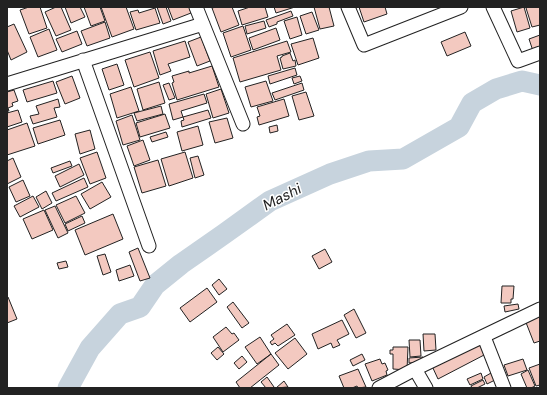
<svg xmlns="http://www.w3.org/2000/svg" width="547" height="395" font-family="'DM Sans',sans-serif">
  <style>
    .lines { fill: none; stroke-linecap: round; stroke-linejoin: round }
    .river { stroke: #c7d3dd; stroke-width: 21 }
    .building { fill: #f3c9c0; stroke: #222 }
    .minor-casing { stroke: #222; stroke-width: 15 }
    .minor { stroke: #fff; stroke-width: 13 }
    .labels { text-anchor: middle; stroke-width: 3; stroke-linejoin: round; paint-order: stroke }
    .water-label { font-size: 15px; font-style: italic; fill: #222; stroke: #fff }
  </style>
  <rect width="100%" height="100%" fill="#fff"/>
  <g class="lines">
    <path class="river" d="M68 388 90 348 120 314 140 307 155 285 181 264 224 234 270 201 330 174 369 161 403 159 459 127 472 103 496 89 522 81 540 85"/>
  </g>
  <path class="building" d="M29 7H40L47 28 29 34 20 10Z
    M56 7H61L71 30 56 36 45 12Z
    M65 7H80L85 17 71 23Z
    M84 7H100L105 21 91 26Z
    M101 7H126L134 29 112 37Z
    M157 7H166L171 21 163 24Z
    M168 7H189L191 13 173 20Z
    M216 7H232L239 25 221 32 212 8Z
    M250 7H265L268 17 242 25 238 11Z
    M274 7H295L276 13Z
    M314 7H329L334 26 320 29Z
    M359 7H385L387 14 364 22Z
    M524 7 530 28 517 32 511 11Z
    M528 7H540V25L532 27 526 8Z
    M155 8 160 23 136 30 130 12 138 10 139 13Z
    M291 11 293 16 277 22V24L269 27 266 20Z
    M312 12 319 30 306 34 300 16Z
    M297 17 302 35 290 39 284 21Z
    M264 21 266 28 247 34 245 26Z
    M105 22 110 38 87 46 81 31Z
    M14 24 27 52 11 60 7 50V27Z
    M243 26 251 50 231 57 223 33Z
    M276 28 280 40 253 50 249 38Z
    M49 29 57 50 38 57 30 37Z
    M77 31 82 44 62 52 56 39Z
    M465 32 471 46 447 56 441 42Z
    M540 35V49L533 51 529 39Z
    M201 37 210 61 197 66 188 42Z
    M313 38 319 58 298 65 291 44Z
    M185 41 190 57 168 64 171 71 160 75 153 51Z
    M287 41 291 52 277 56 281 70 240 82 233 58Z
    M150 52 159 78 134 87 125 60Z
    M290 53 293 61 295 60 296 66 283 69 280 58 282 57V56Z
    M117 64 124 85 109 90 102 69Z
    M212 66 219 87 177 100 172 83 174 82 172 76 189 71V73Z
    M295 68 297 75 270 84 268 76Z
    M72 76 80 98 65 104 56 82Z
    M300 76 302 81 294 84 292 78Z
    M53 81 57 93 27 102 23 90Z
    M266 81 273 101 251 107 245 87Z
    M159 82 165 103 143 110 137 89Z
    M169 83 175 98 169 100 163 85Z
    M302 83 304 90 275 100 272 93Z
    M131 87 139 111 117 118 110 94Z
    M221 89 229 113 213 118 206 94Z
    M14 90 18 101 12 103 13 106 8 108 9 111H7V92Z
    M306 92 314 116 299 120 292 96Z
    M204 94 207 103 181 111 183 117 173 120 169 104Z
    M58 99 60 107 54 108 57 117 33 124 30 116 39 114 36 106Z
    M284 99 289 116 259 125 257 117 260 116 257 107Z
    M161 106 163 114 137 121 134 113Z
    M18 110 22 122 7 127V113Z
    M208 110 211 118 182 127 181 121 184 120 183 117Z
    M165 114 170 128 140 137 136 123Z
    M132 115 140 140 123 145 116 121Z
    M227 118 233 138 215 143 209 122Z
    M60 120 65 135 38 144 33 128Z
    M27 123 35 146 7 155V130Z
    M277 125 278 131 270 133 269 127Z
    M198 126 203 145 182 151 177 132Z
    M90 130 95 149 80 154 75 134Z
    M166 132 168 137 152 142 150 137Z
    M143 140 150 160 134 166 127 146Z
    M97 152 106 178 90 184 80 158Z
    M185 152 193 178 169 186 161 159Z
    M198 156 204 175 195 178 190 158Z
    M13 158 21 177 7 184V161Z
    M158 160 166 186 142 193 134 167Z
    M70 161 72 166 53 173 51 168Z
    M79 164 84 175 60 187 55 176Z
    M84 178 88 187 56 201 52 193Z
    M23 180 30 196 16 202 9 187Z
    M102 182 111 197 90 209 81 194Z
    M46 191 52 203 42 209 36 197Z
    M33 196 39 207 20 217 14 206Z
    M76 196 85 213 65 223 56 205Z
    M55 206 68 233 58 238 45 210Z
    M44 210 53 230 32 239 23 219Z
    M113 214 123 239 85 255 75 230Z
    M82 216 85 223 68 231 65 224Z
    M138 248 150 278 140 281 129 252Z
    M325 249 332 262 319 269 312 256Z
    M105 254 111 272 103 275 97 256Z
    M66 261 68 267 59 269 57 263Z
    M130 265 134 276 119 281 116 270Z
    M219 279 227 289 219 295 212 285Z
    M502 286H514L513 299H511V303H501Z
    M207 288 217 302 190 322 180 308Z
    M8 297 17 319 7 323V298Z
    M233 302 249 323 242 328 227 307Z
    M518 304 519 309 505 312 504 306Z
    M354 309 366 333 356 338 344 315Z
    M540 315V341L534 343 525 320Z
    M342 320 349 334 337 340 340 345 333 348 331 343 318 349 312 334Z
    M287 324 295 335 278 346 275 343 272 345 270 342 274 339 271 335Z
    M226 327 232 334 234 333 239 340 223 352 213 337Z
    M423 334H435L436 350 424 351Z
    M260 337 271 354 257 364 245 347Z
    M295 338 307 354 288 369 275 353Z
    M409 340H420L421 356 410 357Z
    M480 342 486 354 438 379 432 366Z
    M218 347 224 354 217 360 211 353Z
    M393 347H408L407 370 393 369V354H390V350H393Z
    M271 354 279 365 250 388H240L236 382Z
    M362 354 365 360 353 366 350 360Z
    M242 356 247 362 239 369 234 363Z
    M423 357V362L409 363V358Z
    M380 359 382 364 385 363 388 370 386 371 387 375 372 381 365 364Z
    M523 359 527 370 508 376 504 365Z
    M540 364V385L536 386 529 368Z
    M358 369 366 387 358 388 357 386 352 388H344L339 376Z
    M528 370 535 386 531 388H527L521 374Z
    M481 373 483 379 470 385 467 379Z
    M491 373 495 380 487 384 484 377Z
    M267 377 274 387 273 388H266L261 382Z
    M483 380 485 384 477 388H472L471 386Z
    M284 381 288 387 276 388Z"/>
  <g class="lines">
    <defs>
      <path id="minor" d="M196 7 243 124
        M348 7 364 45 461 7
        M493 7 518 61 540 53
        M83 60 149 246
        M7 84 203 24
        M484 337 504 388
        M415 369 426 388
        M379 388 415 369 540 309"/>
    </defs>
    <use href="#minor" class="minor-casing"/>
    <use href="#minor" class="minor"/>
  </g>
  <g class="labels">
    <g class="water-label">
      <text transform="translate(282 197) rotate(-27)" y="5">Mashi</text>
    </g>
  </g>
  <rect width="547" height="395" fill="none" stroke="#222222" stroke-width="16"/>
</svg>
